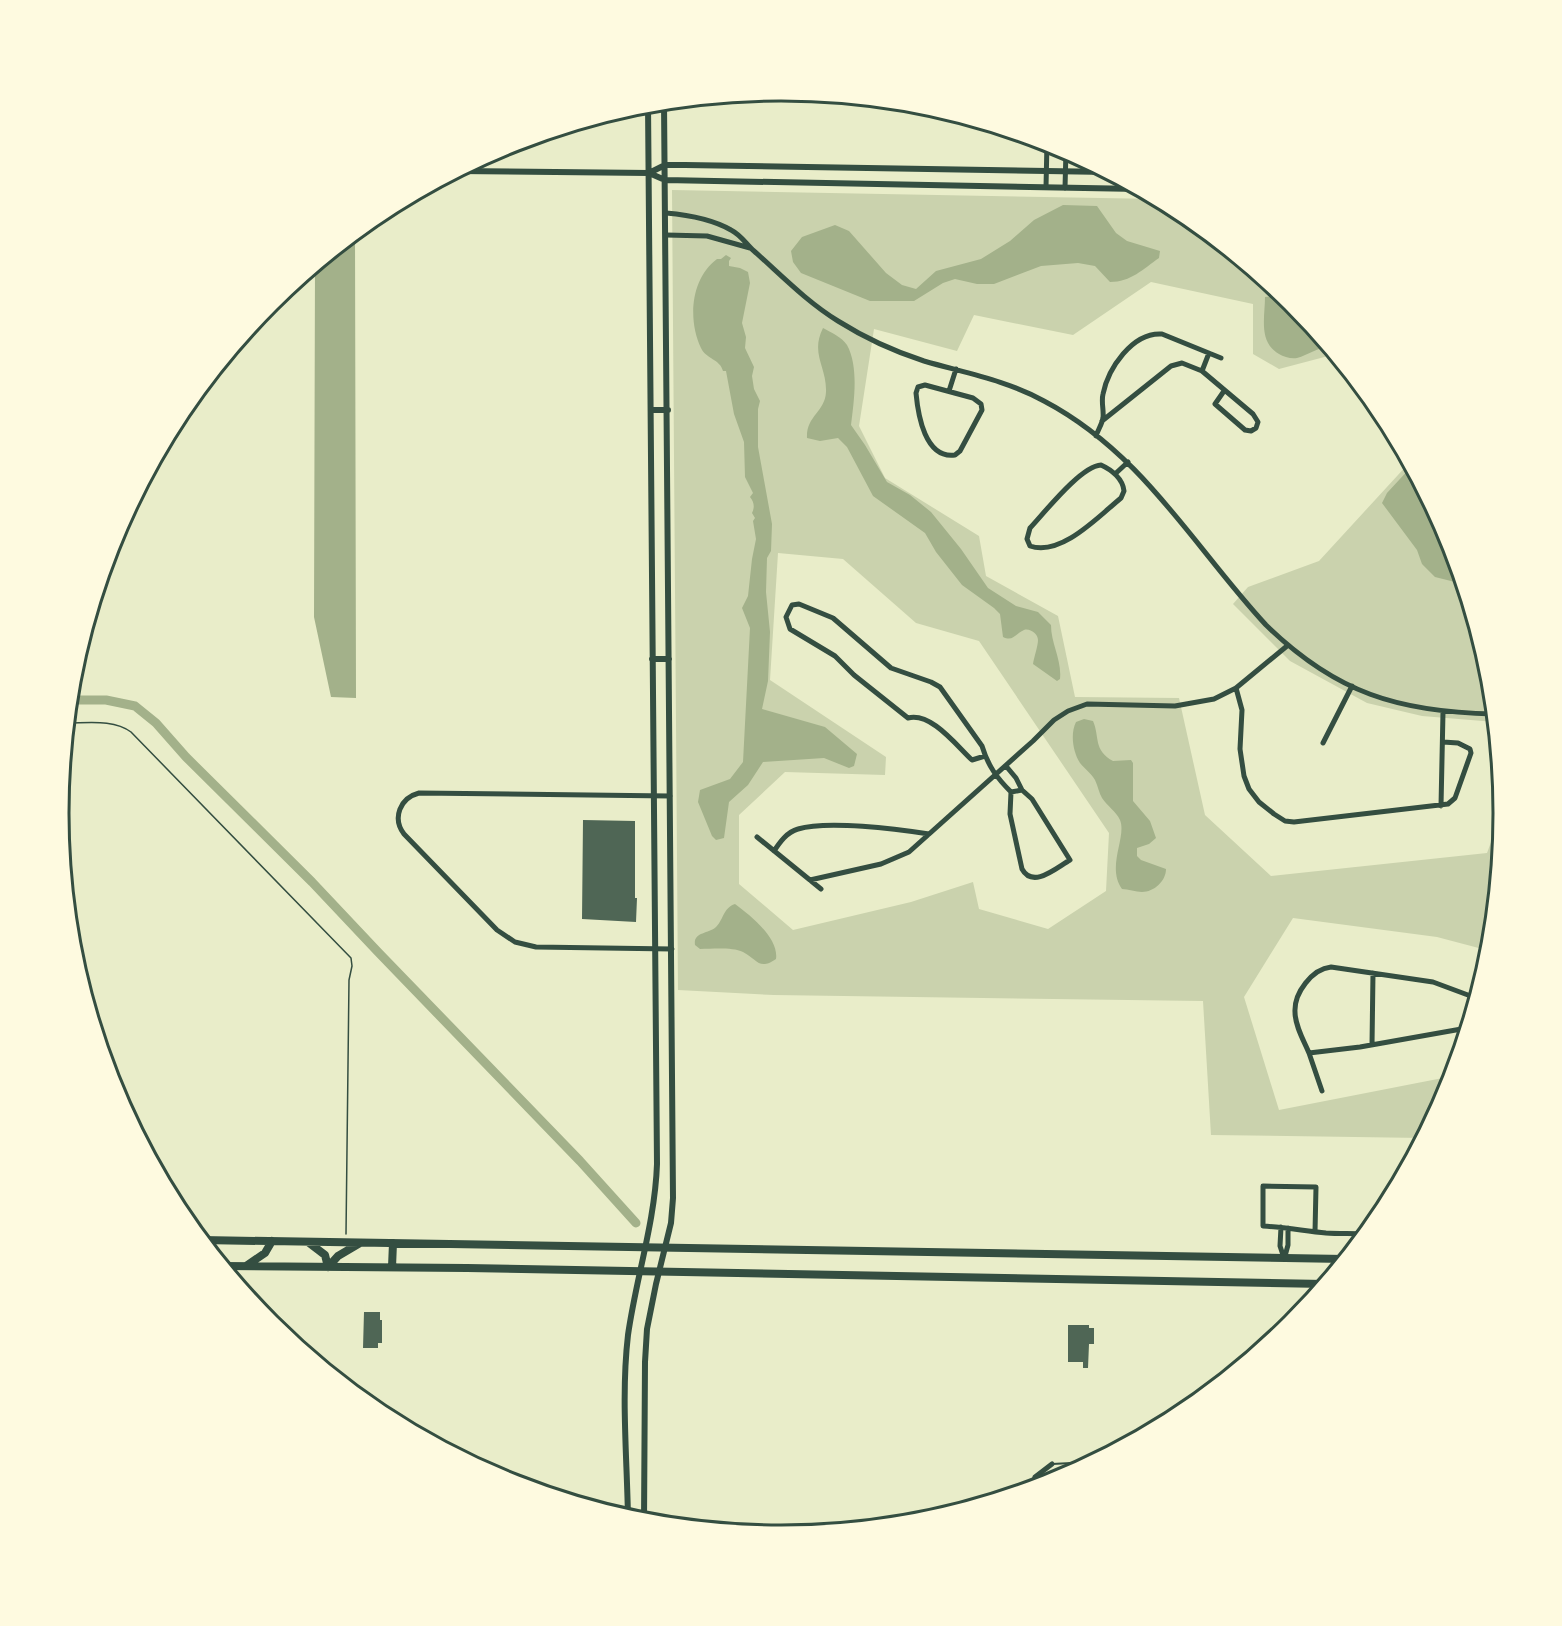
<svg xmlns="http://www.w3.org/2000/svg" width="1562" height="1626" font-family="'Asap Condensed',sans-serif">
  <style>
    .green { fill: #cad2ad; fill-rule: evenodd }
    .water { fill: #a3b18a }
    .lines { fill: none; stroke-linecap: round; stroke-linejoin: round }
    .canal { stroke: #a3b18a; stroke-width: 9 }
    .building { fill: #4f6655 }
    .path { stroke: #344e41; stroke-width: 1.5 }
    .service { stroke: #344e41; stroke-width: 2 }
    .minor { stroke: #344e41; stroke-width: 5 }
    .tertiary { stroke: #344e41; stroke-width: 6 }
    .primary { stroke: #344e41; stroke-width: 8 }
    .rim { fill: none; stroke: #344e41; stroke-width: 3 }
  </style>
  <rect width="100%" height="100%" fill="#e9edc9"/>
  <path class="green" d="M672 190 1157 199 1183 212 1292 302 1337 357 1332 355 1279 369 1253 354V304L1151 282 1073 335 974 315 957 351 874 329 859 426 885 478 979 536 986 576 1058 616 1075 697 1179 698 1205 815 1271 876 1487 853 1503 810 1490 951 1437 937 1293 918 1244 997 1279 1110 1453 1076 1448 1090 1423 1138 1211 1135 1203 1001 774 995 678 990ZM778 553 843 559 916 623 979 641 1109 833 1106 891 1048 929 979 909 973 882 911 902 793 930 739 884V815L785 772 885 775 886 757 770 680Z
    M1409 463 1449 537 1490 672 1495 722 1422 716 1367 703 1290 661 1233 604 1248 587 1319 561Z"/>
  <path class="water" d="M1063 205 1097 206 1116 233 1127 241 1160 251 1159 258C1143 269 1131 282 1110 282L1095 266 1078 263 1041 266 994 284H977L955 279 943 283 914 301H870L801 273 793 262 791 251 802 237 835 225 849 231 886 273 902 285 916 289 936 271 981 259 1010 241 1034 220Z
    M355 232 356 698 331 697 314 617 315 265Z
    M726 255 731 258 729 261V266L740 268 748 272 750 283 742 323 746 337 745 348 754 367 752 376 754 389 760 401 758 409V447L772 524 771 551 767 558 766 592 770 632 768 681 762 709 825 727 857 754 854 766 849 768 824 758 763 762 748 785 729 802 724 838 716 840 712 836 698 802 700 790 730 779 743 762 750 628 742 608 748 596 752 559 756 539 753 521 755 518 752 513C755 507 754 502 750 497L753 493 745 477 744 442 734 414 726 371H723C720 359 706 359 701 348 688 321 690 279 717 259H721Z
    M1265 297C1294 293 1313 328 1329 347 1318 347 1308 355 1297 358 1291 359 1284 357 1279 354 1258 342 1265 317 1265 297Z
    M823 328C830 332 842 337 847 345 859 367 854 401 851 425L865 445 887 482 910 495 931 512 961 549 988 588 1016 606 1038 612 1051 625C1051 644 1062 660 1060 679L1057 681 1033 664C1034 657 1038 646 1038 640 1038 634 1030 628 1024 630 1015 634 1013 642 1003 637L1000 614 994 608 962 585 936 552 925 533 873 496 847 447 838 438 820 441 807 438C806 416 825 412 826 392 827 367 810 354 823 328Z
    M1411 467 1449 537 1463 584 1435 577 1422 564 1417 550 1382 503 1387 493Z
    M1084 719 1093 721C1100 737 1093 750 1113 761L1131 760 1133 763V801L1150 821 1156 838 1149 844 1137 848V856L1141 860 1166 869C1166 881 1154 892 1142 892 1136 892 1128 889 1122 889 1106 867 1127 837 1120 820 1116 811 1107 806 1102 798 1099 793 1098 786 1095 780 1091 773 1085 769 1080 763 1073 752 1070 734 1076 722Z
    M735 904C751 916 779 938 776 959 759 971 757 959 743 952 732 947 713 949 700 949L695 945C693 932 708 934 716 927 724 919 723 908 735 904Z"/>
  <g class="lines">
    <path class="canal" d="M70 700H106L135 706 156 723 186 757 312 882 378 952 580 1161 636 1223"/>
  </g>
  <path class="building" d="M583 820 635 821V898H637L636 922 582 919Z
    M364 1312H380V1320H382V1343H378V1348H363Z
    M1068 1325H1089V1328H1094V1344H1089L1088 1368H1083V1362H1068Z"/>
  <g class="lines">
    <path class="path" d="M67 723C88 723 114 719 131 732L351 958 352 966 349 980 346 1234"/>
    <path class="service" d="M1052 1464 1091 1462"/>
    <path class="minor" d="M778 91H786
      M1046 187 1047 142
      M1065 188 1066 150
      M666 213C688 215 712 219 731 230 741 235 746 244 754 251 781 275 807 302 838 321 865 338 893 351 924 361 965 373 1006 380 1044 401 1143 453 1193 546 1266 625 1336 693 1398 712 1494 714
      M666 235 707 236 750 248
      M1202 371 1209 353
      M925 385 973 398 981 404 982 410 960 451 955 455C925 459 918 415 916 393L918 387Z
      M949 391 956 369
      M1102 421 1171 366 1182 363 1202 371 1253 414 1258 422 1256 428 1251 431 1245 430 1215 404 1224 391
      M1096 436C1098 430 1102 424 1103 418 1104 410 1101 402 1103 394 1108 369 1132 332 1162 334L1221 358
      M1101 465C1112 470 1123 479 1124 491L1121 498C1099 516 1061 557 1030 546L1027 539 1030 528C1045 512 1081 466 1101 465Z
      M1115 474 1128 462
      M1236 688 1242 710 1240 749 1244 776 1249 789 1259 802 1274 814 1285 821 1294 822 1448 804 1455 798 1471 753 1470 749 1458 743 1443 742
      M1323 743 1352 686
      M985 756 972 760C956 745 931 712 908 718L854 675 835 656 790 629 786 617 792 605 799 604 833 618 891 668 931 682 940 687 982 746C988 766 997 778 1011 792
      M1006 766 1016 778 1022 790
      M1022 790 1032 799 1070 860C1056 868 1033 889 1022 869L1010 814 1011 792Z
      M670 796 419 793C400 798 392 818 404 834L497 930 515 942 536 947 672 949
      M1441 806 1443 712
      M757 837 821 889
      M774 851C780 842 787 832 798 829 827 820 897 829 929 834
      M810 880 881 864 909 852 1033 741 1054 720 1068 711 1087 704 1175 706 1214 699 1236 688 1287 646
      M1467 1028 1360 1047 1309 1053C1304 1041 1295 1026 1295 1012 1294 993 1312 969 1331 967L1433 982 1476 998
      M1372 1045 1373 973
      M1309 1053 1322 1091
      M1281 1227 1280 1246 1284 1258
      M1315 1232 1316 1187 1263 1186V1226C1284 1227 1305 1231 1326 1233 1340 1234 1353 1233 1366 1234
      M1285 1256 1288 1245V1228
      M1032 1488 1035 1477 1052 1464"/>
    <path class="tertiary" d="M458 171 649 173 665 180 1139 189
      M649 173 665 165H685L1108 172
      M651 410H668
      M652 659H669
      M628 1518C627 1457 621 1395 628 1335 636 1278 655 1222 657 1164L648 104
      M644 1522 645 1362 647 1329 656 1284 671 1223 673 1198 664 102"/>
    <path class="primary" d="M202 1240 1345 1259
      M308 1242 325 1255 328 1267
      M222 1266 467 1268 1325 1284
      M246 1266 265 1253 272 1241
      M328 1267 338 1256 360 1243
      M392 1267 393 1243"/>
  </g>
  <path d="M0 0H1562V1626H0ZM69 813a712 712 0 1 1 1424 0a712 712 0 1 1-1424 0Z" fill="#fefae0" fill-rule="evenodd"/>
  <path class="rim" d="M69 813a712 712 0 1 1 1424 0a712 712 0 1 1-1424 0Z"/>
</svg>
